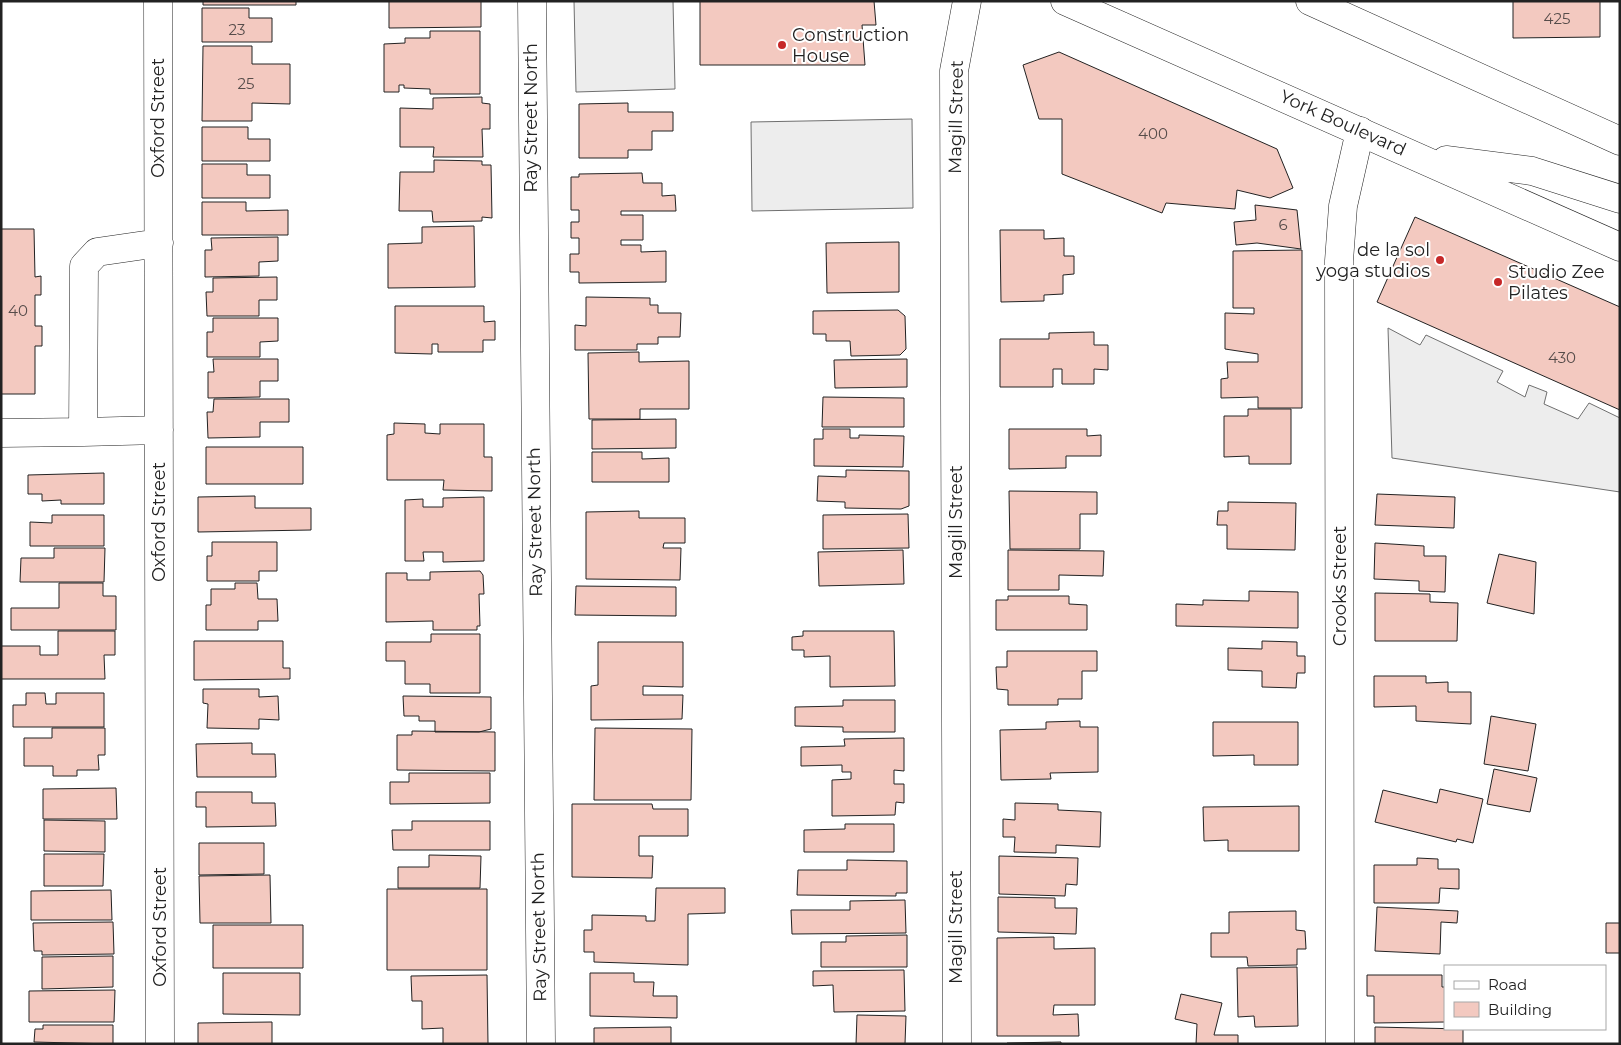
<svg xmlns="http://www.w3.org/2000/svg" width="1621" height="1045" font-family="Montserrat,sans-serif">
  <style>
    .parking { fill: #ededed; stroke: #6f6f6f }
    .building { fill: #f3c9c0; stroke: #222 }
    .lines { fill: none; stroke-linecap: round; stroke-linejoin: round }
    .minor-casing { stroke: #222; stroke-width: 29 }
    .major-casing { stroke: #222; stroke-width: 29 }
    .minor { stroke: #fff; stroke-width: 28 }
    .major { stroke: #fff; stroke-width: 28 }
    .poi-dot { fill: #c62828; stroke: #fff; stroke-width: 2 }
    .labels { text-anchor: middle; stroke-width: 4; stroke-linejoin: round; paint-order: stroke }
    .number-label { font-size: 15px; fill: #564c4a }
    .poi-label { font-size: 18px; fill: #222; stroke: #fff; text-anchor: start }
    .street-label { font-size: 18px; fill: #222; stroke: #fff }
  </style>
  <rect width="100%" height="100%" fill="#fff"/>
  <path class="parking" d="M574 1H673L675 89 576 92Z
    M912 119 913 208 752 211 751 122Z
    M1388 328 1420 345 1426 335 1503 371 1497 382 1525 397 1529 385 1547 392 1544 404 1578 419 1589 403 1620 418V492L1392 458Z"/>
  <path class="building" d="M203 1H296V5H203Z
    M389 1H481V27L389 28Z
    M700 1H874L876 25H862L865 65H700Z
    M1513 1H1600V37L1513 38Z
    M202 8H249V18H272V42H202Z
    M430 31H480V94H430V89L404 88V85H399V92H384V44L405 43V38H430Z
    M203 46H252V64H290V104L252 103V121H202Z
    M1059 52 1277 149 1293 188 1270 198 1237 190 1235 209 1166 203 1162 213 1062 174V119H1039L1023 65Z
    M482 97V103L490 104V129H482L483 157H433L434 147H400V108L433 109V98Z
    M628 103V112H673V131H652V150H628V158H579V104Z
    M202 127H248V139H270V161H202Z
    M434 160 482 161V165H491L492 218 482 217V221L433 222 432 211H399L400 172H434Z
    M202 164H247V175H270V198H202Z
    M642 173 643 183H662V196L675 195 676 211H621V215H643V240H621V245H641V252L666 251V282L579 283V272H570V254H579V238H571V222H579V210H571V177H579V174Z
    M202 202H246V211L288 210V235H202Z
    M1255 205 1297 210 1301 249 1257 243 1236 245 1234 222 1256 220Z
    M1415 217 1620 307V410L1377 302Z
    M474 226 475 287 388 288V244L422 243V227Z
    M1 229H34L35 277 41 276V295H35V326H42V346H35V394H1Z
    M1000 230H1044V239L1064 238V256H1074V274L1063 275V294L1044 295V301L1001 302Z
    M278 237V261L259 262V276L205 277V250H212L211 238Z
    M899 242V292L827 293 826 243Z
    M1302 250V408H1258V397L1221 398V379L1228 378 1227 362H1258V354L1225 349V313L1254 314V308H1233V251Z
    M277 277V300H259V316H207L206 292H213V278Z
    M586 297 650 298V305H658V313H681L680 337H658V344H637V350H575V325L586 326Z
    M395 306H484V322L495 321V340H483V352H438V344H432V354L395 353Z
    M898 310 905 316 906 349 900 355 851 356 850 341H826V334H813V311Z
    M213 318H278V341L260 342V357H207V332H213Z
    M1094 332V345H1108V370L1094 369V384H1062V369H1053V387H1000V339H1049V333Z
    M639 352V362L689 361V409H640V419H589L588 353Z
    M213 359H278V381H260V397L208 398V372H214Z
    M907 359V387L835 388 834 360Z
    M823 397 904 398V427H822Z
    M214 399H289V422H260V437L208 438 207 412H213Z
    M1248 409H1291V464H1249V456L1224 457V416H1248Z
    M676 419V448L592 449V420Z
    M394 423 425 424V433L440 434V424H484V457H492V491L443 490 444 480H387V435L394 434Z
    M823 429H850V438H859V435L904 436 903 467 814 466V439H823Z
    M1009 429H1087V436L1101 435V456H1066V468L1009 469Z
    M206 447H303V484H206Z
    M592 452H642V459L669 458V482H592Z
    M846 470 909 471V506L901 509 845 508V502L817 501 818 476 846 477Z
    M104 473V504H61V500L42 501V494H28V475Z
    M1009 491 1097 492V514H1080V549H1010Z
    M1377 494 1455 497 1454 528 1375 525Z
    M255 496V508H311V530L198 532V497Z
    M484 497V561L443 562V552H423L424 561H405V500L423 499V507H443V498Z
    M1228 502 1296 503 1295 550 1227 549V525H1217L1218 511H1228Z
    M639 511V518H685V543H664L663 548H681L680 580 586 579V512Z
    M908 514 909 548 823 549V515Z
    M52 515H104V546H30V522L52 523Z
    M212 542H277V571H259V581H207V556H212Z
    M1375 543 1424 546V556H1446L1445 592 1419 591V581L1374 579Z
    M54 548H105L104 582H20L21 558H54Z
    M903 550 904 584 819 586 818 552Z
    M1008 550 1104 551 1103 576 1059 575V590H1008Z
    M1499 554 1536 562 1534 614 1487 603Z
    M480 571 483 575 484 594H479L480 626H477V630H433V621L386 622V573H407V580H430V572Z
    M59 583H103V596H116V630H11V608H59Z
    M235 583H257L258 599H277L278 621H258V630H206V605H211V589H235Z
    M576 586 676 587V616L575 615Z
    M1249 591 1298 592V628L1176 626V604L1203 605V600L1249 601Z
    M1375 593 1430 594V602L1458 603 1457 641H1375Z
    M1008 596H1069V604L1087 605V630H996V600H1008Z
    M58 631H115V655H104L105 679H1V646H40V655H58Z
    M803 631H894L895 686 830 687V656L804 657V650H792V637L803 636Z
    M431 634H480V693H430V684H405V661H386V642H431Z
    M194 641H283V668H290V679L194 680Z
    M1262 641 1297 642V656H1305V673H1297L1296 688 1262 687V671L1228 670V648L1262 649Z
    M598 642H683V687L643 686V695H683L682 719 591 720V686L598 685Z
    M1007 651H1097V671H1082V699H1058V705H1008V690L997 689 996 667H1007Z
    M1374 676H1426V683L1448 682V692H1471V724L1416 721V706L1374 707Z
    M203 689H259V697L278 696 279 720 259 719V729L207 728 208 704 203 703Z
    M26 693H45L46 704H56V693H104V727H13V705H26Z
    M403 696 491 697V729L479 732H435V721H419V716H404Z
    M843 700H895V732H843V727L795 726V707L843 706Z
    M1491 716 1536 724 1528 771 1484 764Z
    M1080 721V727H1098V772L1050 773 1051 779 1001 780 1000 730 1046 729V722Z
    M1213 722H1298V765H1254V755L1213 756Z
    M52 728H105V755H98L99 770H77V776H53V766H24V738H52Z
    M595 728 692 729 691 800H594Z
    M412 731 495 732V771L397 770V735H412Z
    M904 738V771L894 770V784H904V803L896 802 895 815 832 816V780L851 779V772H842V765L801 766V747L845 746 844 739Z
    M252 743V754H275L276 777H197L196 744Z
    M1494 769 1537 778 1530 812 1487 804Z
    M409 773H490V803L390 804V782H409Z
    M116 788 117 819H43V789Z
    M1440 789 1483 799 1473 843 1457 839 1456 842 1375 822 1383 790 1437 803Z
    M196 792H252V803H275L276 826 206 827V807H196Z
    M1015 803 1058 804V810L1101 812 1100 847 1056 845V853L1014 852 1015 837H1003V819L1015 820Z
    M572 804H652L653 809H688V836H639V856H653L652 878 572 877Z
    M1299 806V851H1228V840L1204 841 1203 807Z
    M44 820 105 821V852L44 851Z
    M412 821H490V850H393L392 830H412Z
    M845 824H894V852H804V830L845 829Z
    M199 843H264V874L199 875Z
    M44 854H104L103 886H44Z
    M429 855 481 856 480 888H398V867H429Z
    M999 856 1078 858 1077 885 1066 884 1065 896 999 894Z
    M1417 858 1438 859V869H1459V889L1440 888 1439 903H1374V865H1417Z
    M847 860 907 861V893H896V896L797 895 798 870H847Z
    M270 875 271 923H200L199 876Z
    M656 888H725V913L688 914V965L594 962V952H584V930H592V915L646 916V921H655Z
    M387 889H487V970H387Z
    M111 890 112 920H31V891Z
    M998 897 1055 898V908H1077L1076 934 998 932Z
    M905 900 906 933 792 934 791 910H850V901Z
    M1377 907 1458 911 1457 923 1441 922 1440 954 1375 951Z
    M1296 911V930L1305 931 1306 949H1297V965L1248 966 1247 957H1211V933H1229V912Z
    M113 922 114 954 42 955V951H34L33 923Z
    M1606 923H1620V953H1606Z
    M213 925H303V968H213Z
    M907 935V967H821V942H846V936Z
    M1054 937V949L1095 948V1005H1054L1053 1015 1078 1014 1079 1036H997V938Z
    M113 956V987L42 989V957Z
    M1297 967 1298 1026 1255 1027 1254 1016 1238 1017 1237 968Z
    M904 970 905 1011 834 1012 833 985 813 986V971Z
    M223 973H300V1015L223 1014Z
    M590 973H634V982H654L653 996H677V1018L590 1016Z
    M487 975 488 1044H443V1028L422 1029V1001H412L411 976Z
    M1367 975H1442V987H1445V1022L1374 1023V996H1367Z
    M115 990 114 1022H29V991Z
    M1181 994 1222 1003 1214 1035H1238V1044H1196L1197 1024 1175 1019Z
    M857 1015 906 1016 905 1044H856Z
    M272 1022V1044H198V1023Z
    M43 1025H113V1044L34 1042 35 1029H43Z
    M671 1027V1044H594V1028Z
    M1375 1027 1463 1029V1044H1375Z
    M1061 1042V1044H1007V1043Z"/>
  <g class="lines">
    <defs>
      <path id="minor" d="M158 1 160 1044
        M532 1 541 1044
        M159 243 97 252 84 266 83 432 159 430
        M1 433 83 432
        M957 1044 954 71 967 1
        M1340 1044 1339 261 1343 206 1360 131"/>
      <path id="major" d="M1065 1 1620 247
        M1310 1 1620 141
        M1446 160 1532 171 1620 199"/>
    </defs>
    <use href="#minor" class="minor-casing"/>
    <use href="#major" class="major-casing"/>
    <use href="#minor" class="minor"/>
    <use href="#major" class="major"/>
  </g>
  <g class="poi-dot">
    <circle cx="782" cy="45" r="5"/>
    <circle cx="1440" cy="260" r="5"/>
    <circle cx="1498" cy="282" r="5"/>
  </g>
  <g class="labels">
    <g class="number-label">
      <text x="1557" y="24">425</text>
      <text x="237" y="35">23</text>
      <text x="246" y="89">25</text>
      <text x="1153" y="139">400</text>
      <text x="1283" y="230">6</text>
      <text x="18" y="316">40</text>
      <text x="1562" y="363">430</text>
    </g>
    <g class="poi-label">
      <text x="792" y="41">Construction<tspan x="792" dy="21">House</tspan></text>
      <text x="1430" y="256" text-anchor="end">de la sol<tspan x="1430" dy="21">yoga studios</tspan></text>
      <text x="1508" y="278">Studio Zee<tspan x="1508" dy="21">Pilates</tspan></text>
    </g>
    <g class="street-label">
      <text transform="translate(956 117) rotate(-89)" y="6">Magill Street</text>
      <text transform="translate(158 118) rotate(-90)" y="6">Oxford Street</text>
      <text transform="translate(531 118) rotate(-90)" y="6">Ray Street North</text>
      <text transform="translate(1343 123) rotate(24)" y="6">York Boulevard</text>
      <text transform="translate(159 522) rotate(-90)" y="6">Oxford Street</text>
      <text transform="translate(535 522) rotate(-91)" y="6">Ray Street North</text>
      <text transform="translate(956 522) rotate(-90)" y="6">Magill Street</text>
      <text transform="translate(1340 586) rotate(-90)" y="6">Crooks Street</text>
      <text transform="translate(160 927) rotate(-90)" y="6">Oxford Street</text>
      <text transform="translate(539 927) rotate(-91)" y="6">Ray Street North</text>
      <text transform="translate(956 927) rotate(-90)" y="6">Magill Street</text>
    </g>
  </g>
  <rect width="1621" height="1045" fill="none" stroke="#222222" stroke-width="5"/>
  <rect x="1444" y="965" width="162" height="65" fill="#ffffff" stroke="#a7a7a7"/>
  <rect x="1454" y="981" width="25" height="8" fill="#ffffff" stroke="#a7a7a7"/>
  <text x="1488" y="990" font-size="15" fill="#222222">Road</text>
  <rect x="1454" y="1002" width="25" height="15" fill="#f3c9c0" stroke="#a7a7a7"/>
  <text x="1488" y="1015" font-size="15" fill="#222222">Building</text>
</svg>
